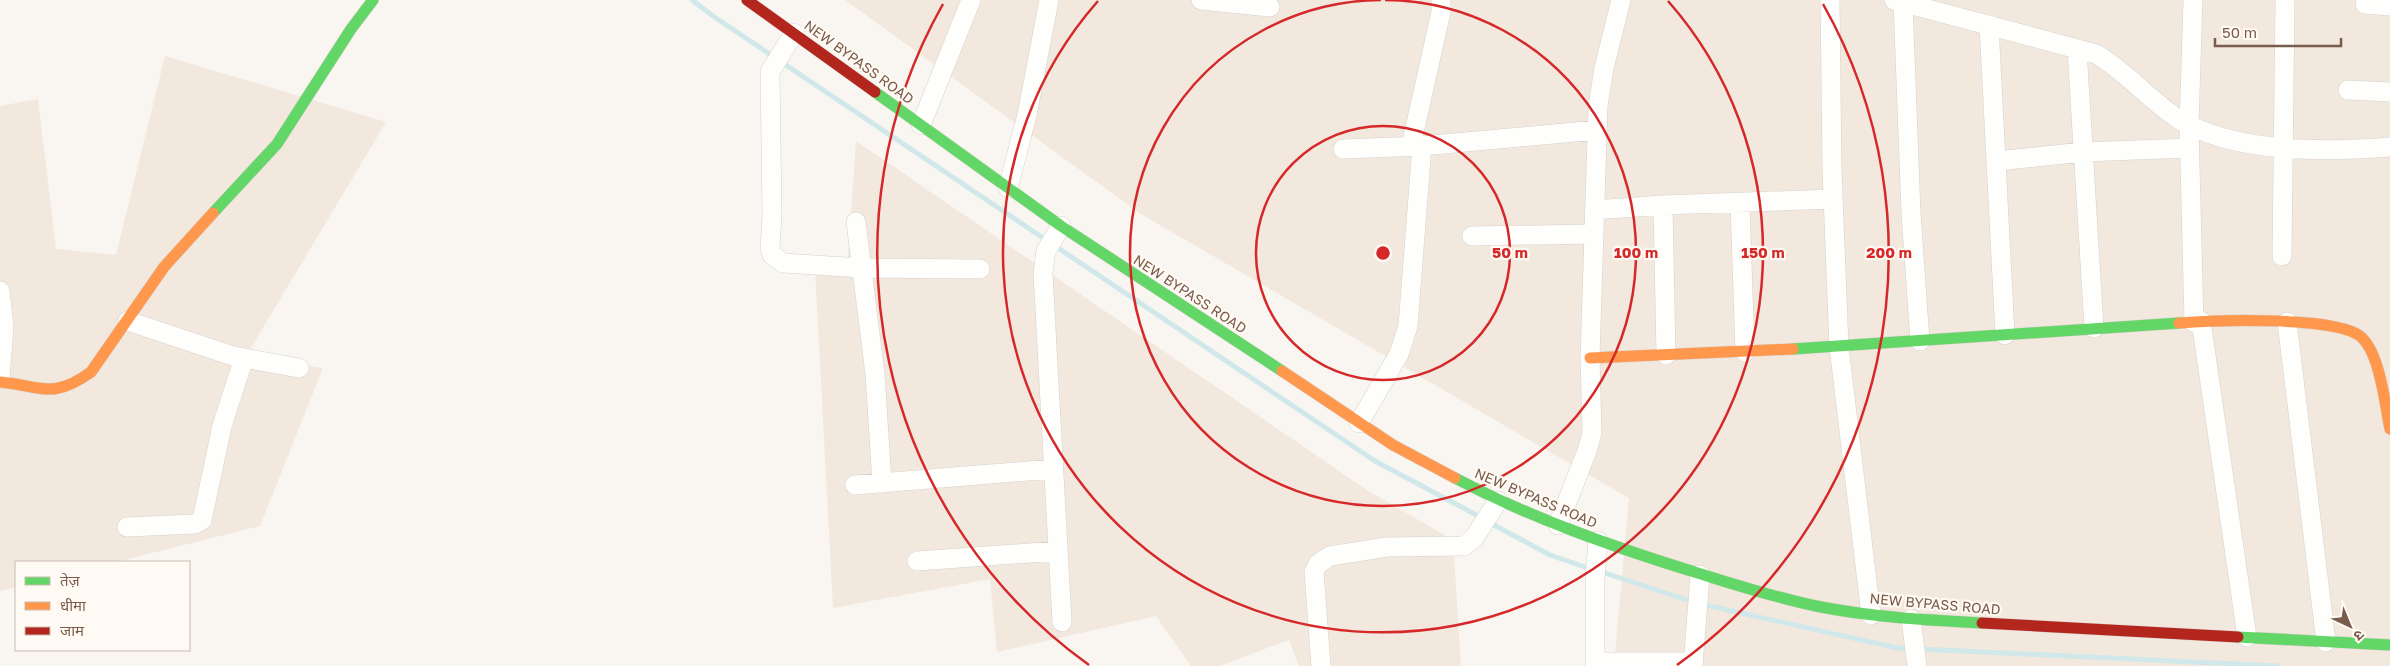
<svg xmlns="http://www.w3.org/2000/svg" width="2390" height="666" font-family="'Golos Text','Noto Sans Devanagari',sans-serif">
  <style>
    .residential { fill: #f2e8de }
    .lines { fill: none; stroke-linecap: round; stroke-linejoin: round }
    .stream { stroke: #d0e8ea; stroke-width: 5 }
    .street-casing { stroke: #d7d1cb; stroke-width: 20 }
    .fast-casing { stroke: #d9d2cb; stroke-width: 12 }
    .slow-casing { stroke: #d9d2cb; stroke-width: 12 }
    .jam-casing { stroke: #d9d2cb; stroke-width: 12 }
    .street { stroke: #fefefd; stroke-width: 19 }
    .fast { stroke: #63d668; stroke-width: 11 }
    .slow { stroke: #ff974d; stroke-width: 11 }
    .jam { stroke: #b3261e; stroke-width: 11 }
    .ring { fill: none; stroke: #d62828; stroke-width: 2.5 }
    .labels { text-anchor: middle; stroke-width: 4.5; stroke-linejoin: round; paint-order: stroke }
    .street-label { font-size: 14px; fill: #7a5c4d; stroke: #fffaf3 }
    .centre { fill: #d62828; stroke: #fffaf3; stroke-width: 2.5 }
    .ring-label { font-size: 15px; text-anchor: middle; font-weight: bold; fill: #d62828; stroke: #fffaf3; stroke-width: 4.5; stroke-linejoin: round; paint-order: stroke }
  </style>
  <rect width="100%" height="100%" fill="#f9f5f0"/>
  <path class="residential" d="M845 0H2390V666H1614L1629 498 1141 214Z
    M165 56 386 122 246 356 323 368 260 526 116 562H16V587L0 591V106L38 99 56 249 116 255Z
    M856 141 1367 490 1453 540 1461 666H1299L1289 640 1219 666H1191L1156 616 997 652 990 579 833 608 815 268 847 271Z"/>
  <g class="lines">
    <path class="stream" d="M692 0 713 16 1375 461 1482 518
      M1494 525 1550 555 1591 569
      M1599 571 1693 602
      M1701 604 1897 648H1910
      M1919 649 2278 666"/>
    <defs>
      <path id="street" d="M1201 0 1270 7
        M1830 0 1832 170 1839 347 1871 615
        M1894 0 2096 54C2127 72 2148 99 2177 118 2233 154 2326 152 2390 147
        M2193 0 2189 126 2194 322
        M1903 2 1911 213 1920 341
        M2365 4 2390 6
        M1989 25 2005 335
        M794 33 770 72 772 215 770 248 772 255 783 263 862 268 980 269
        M2077 49 2094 328
        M2348 90 2390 92
        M921 125 971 0
        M1411 146 1441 12V0
        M1343 149 1422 146 1597 130
        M1997 161 2083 152 2189 148
        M1008 188 1027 115 1049 0
        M1740 204 1745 352
        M1663 205 1666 355
        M1594 210 1663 205 1833 199
        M856 222 875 374 882 483
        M1061 226 1046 251 1043 273 1062 622
        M1472 236 1593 234
        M2282 256 2285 0
        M0 291 4 327 0 378
        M128 321 233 356 299 368
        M2201 321 2247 637
        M2287 322 2326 642
        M1359 423 1399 354 1408 326 1422 146
        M855 485 1052 469
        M1558 525 1587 451 1592 433 1590 358 1598 106 1604 68 1621 0
        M127 527 195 524 202 520 222 426 244 358
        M917 561 1057 551
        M1911 619 1917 666
        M1595 662H1693
        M1321 666 1314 572 1318 564 1330 556 1387 547 1464 546 1474 538 1498 501
        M1595 666V579L1598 541
        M1693 666 1700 575"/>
      <path id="fast" d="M875 92 1061 226 1282 371
        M213 213 277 144 351 29 373 0
        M1793 349 2179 323
        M1455 478C1529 517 1608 545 1688 570 1730 583 1772 597 1816 606 1870 617 1926 620 1982 623
        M2238 637 2390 645"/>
      <path id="slow" d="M2179 323C2214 320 2334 316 2360 336 2380 352 2385 405 2390 429
        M1590 358 1793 349
        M1282 371 1393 445 1455 478
        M0 382C42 386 52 400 91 372L164 267 213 213"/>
      <path id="jam" d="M747 0 875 92
        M1982 623 2238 637"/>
    </defs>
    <use href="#street" class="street-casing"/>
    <use href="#fast" class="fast-casing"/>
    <use href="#slow" class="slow-casing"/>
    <use href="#jam" class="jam-casing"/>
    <use href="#street" class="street"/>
    <use href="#fast" class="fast"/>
    <use href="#slow" class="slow"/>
    <use href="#jam" class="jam"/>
  </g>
  <g class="ring">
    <circle cx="1383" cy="253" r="127"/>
    <path d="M1385 0A253 253 0 1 1 1381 0"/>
    <path d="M1668 1A380 380 0 1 1 1098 1"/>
    <path d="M1089 665A506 506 0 0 1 943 4M1823 4A506 506 0 0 1 1677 665"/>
  </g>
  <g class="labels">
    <g class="street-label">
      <text transform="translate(859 62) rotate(36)" y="5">NEW BYPASS ROAD</text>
      <text transform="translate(1190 294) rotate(33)" y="5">NEW BYPASS ROAD</text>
      <text transform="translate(1536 498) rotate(23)" y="5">NEW BYPASS ROAD</text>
      <text transform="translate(1935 604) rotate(5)" y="5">NEW BYPASS ROAD</text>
    </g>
  </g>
  <circle cx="1383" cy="253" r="8" class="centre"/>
  <g class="ring-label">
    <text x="1510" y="258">50 m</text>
    <text x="1636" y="258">100 m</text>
    <text x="1763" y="258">150 m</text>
    <text x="1889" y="258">200 m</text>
  </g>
  <rect x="15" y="561" width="175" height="90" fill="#fffaf3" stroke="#cabbb1"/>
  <rect x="25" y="577" width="25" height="8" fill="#63d668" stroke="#cabbb1"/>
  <text x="60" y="586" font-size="15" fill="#7a5c4d">तेज़</text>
  <rect x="25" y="602" width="25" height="8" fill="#ff974d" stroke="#cabbb1"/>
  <text x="60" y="611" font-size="15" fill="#7a5c4d">धीमा</text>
  <rect x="25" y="627" width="25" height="8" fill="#b3261e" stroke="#cabbb1"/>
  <text x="60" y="636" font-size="15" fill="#7a5c4d">जाम</text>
  <g transform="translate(2350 626) rotate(136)" stroke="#fffaf3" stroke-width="4" paint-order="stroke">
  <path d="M0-4L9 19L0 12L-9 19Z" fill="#7a5c4d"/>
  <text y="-8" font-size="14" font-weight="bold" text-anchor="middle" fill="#7a5c4d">उ</text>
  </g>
  <path d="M2215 38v8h126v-8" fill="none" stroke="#7a5c4d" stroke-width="2.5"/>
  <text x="2222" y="38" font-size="15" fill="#7a5c4d" stroke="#fffaf3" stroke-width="4" paint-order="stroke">50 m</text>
</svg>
